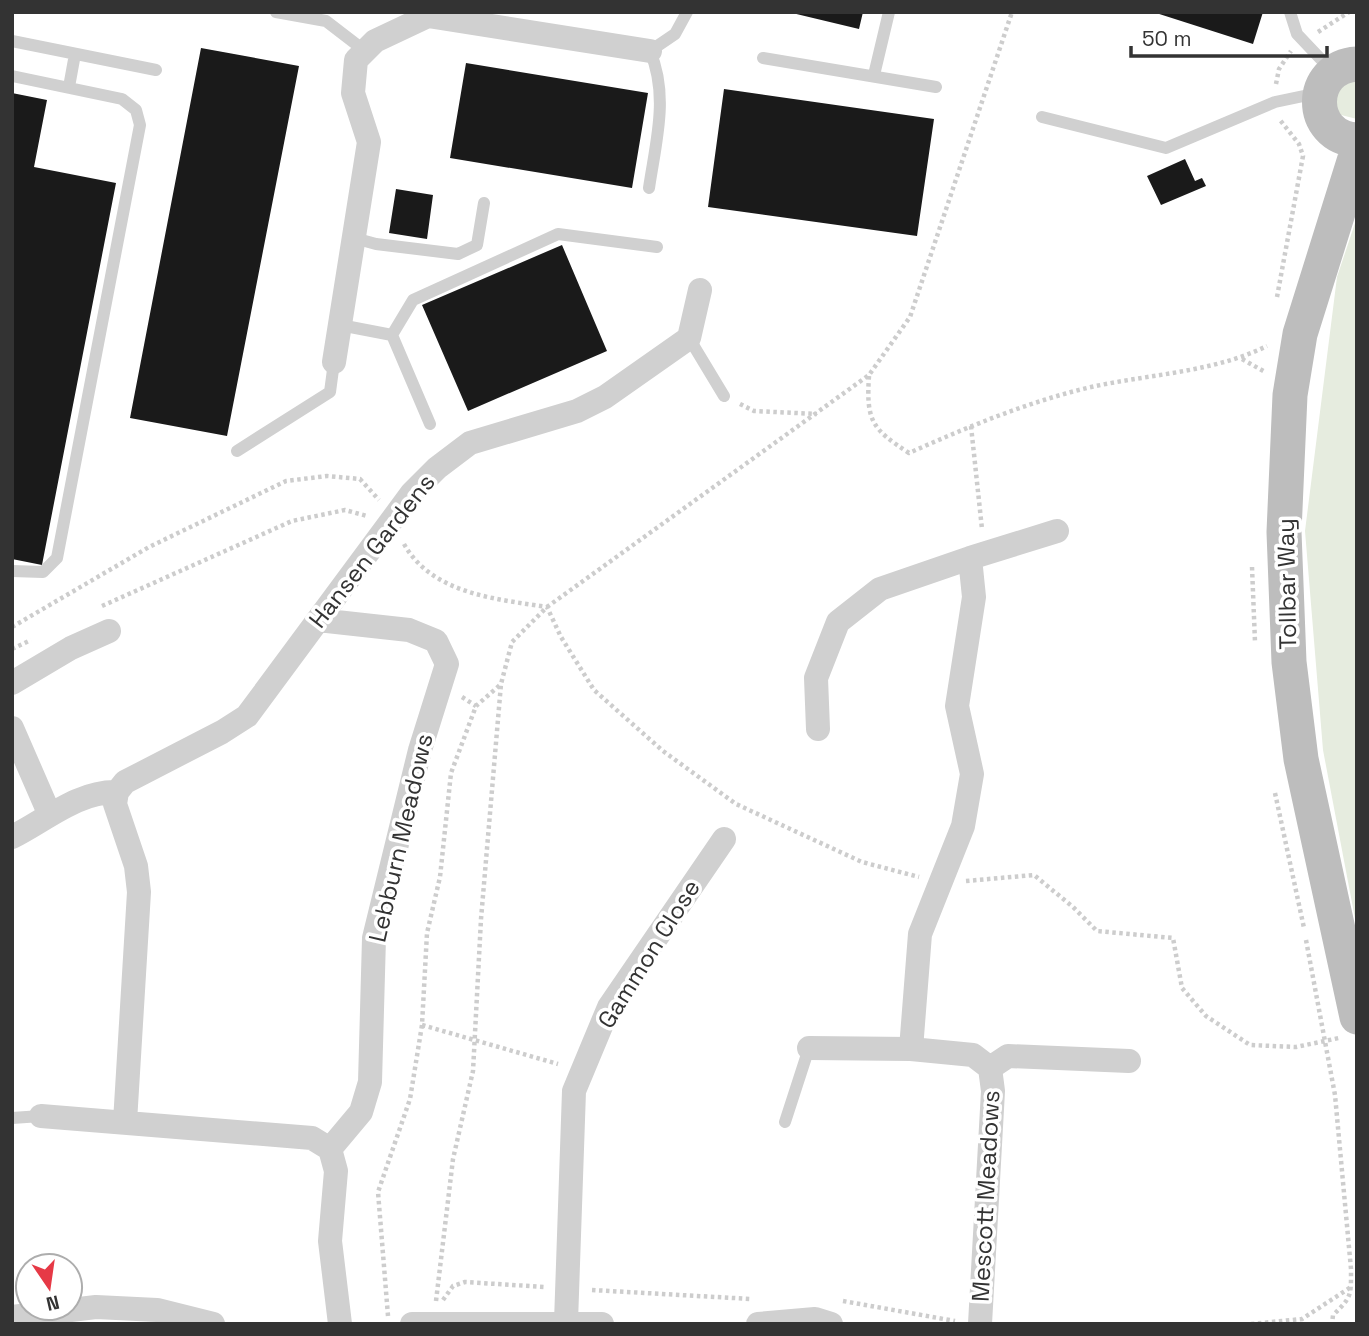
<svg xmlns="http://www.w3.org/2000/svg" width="1369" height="1336" font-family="'Space Grotesk',sans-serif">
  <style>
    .green { fill: #e6ecdf }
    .building { fill: #1a1a1a }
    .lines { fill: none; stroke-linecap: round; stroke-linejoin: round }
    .path { stroke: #cdcdcd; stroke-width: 4.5; stroke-dasharray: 3.5 3.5; stroke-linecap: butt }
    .lane { stroke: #d0d0d0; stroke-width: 12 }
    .street { stroke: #d0d0d0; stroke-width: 24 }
    .secondary { stroke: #bdbdbd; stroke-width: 35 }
    .labels { text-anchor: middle; stroke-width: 7; stroke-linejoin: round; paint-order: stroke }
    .street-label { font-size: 24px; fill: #333; stroke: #fff }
  </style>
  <rect width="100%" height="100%" fill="#fff"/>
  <path class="green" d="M1357 80V119L1337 114 1334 88Z
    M1357 217V929L1323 750 1305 531 1337 277Z"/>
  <path class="building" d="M788 12H863L859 29Z
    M1153 12H1263L1253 44Z
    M201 48 299 66 227 436 130 418Z
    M466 63 648 93 632 188 450 158Z
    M724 89 934 119 917 236 708 207Z
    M12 93 47 100 34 167 116 183 42 565 12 559Z
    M1185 159 1195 181 1202 178 1206 186 1161 205 1147 176Z
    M396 189 433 195 427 239 389 233Z
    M562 245 607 351 468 411 422 305Z"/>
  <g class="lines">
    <path class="path" d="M1318 32 1349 12
      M1276 84 1279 69 1291 51
      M1277 297 1303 156 1299 144 1280 120
      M1242 359 1265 372
      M869 376C866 421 872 429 909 453 963 429 1018 406 1075 391 1138 374 1208 375 1267 346
      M740 404 754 411 817 414
      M971 426 982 529
      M404 544C432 594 496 599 547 607L561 637 594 690 663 751 736 804 862 862 919 877
      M1252 567 1255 642
      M102 606 292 521 345 510 367 516
      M12 627 149 547 286 481 327 476 360 479 379 500
      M12 649 31 640
      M462 697 476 706
      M1275 793 1304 928
      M966 881 1034 875 1073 907 1097 931 1173 938 1182 988 1206 1016 1250 1045 1296 1047 1339 1038
      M1306 940 1335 1095 1351 1269C1351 1295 1352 1297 1333 1315L1332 1324
      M422 1025 558 1064
      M592 1290 751 1299
      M443 1300 453 1286 465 1282 545 1287
      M436 1301 453 1159 473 1071 481 919 501 684 512 642 547 607 869 375 910 317 1012 12
      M843 1301 955 1321
      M388 1316 378 1192 410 1099 422 1025 427 933 440 877 451 773 476 706 500 685
      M1251 1324 1302 1319 1351 1287"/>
    <path class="lane" d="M276 12 326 21 365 51
      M1290 12 1297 34 1332 71
      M12 41 156 70
      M763 58 936 87
      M874 75 889 12
      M12 76 122 99 136 110 140 125 57 558 43 572 12 571
      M69 87 75 54
      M1042 117 1166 148 1275 102 1318 93
      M649 188C656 141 669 96 650 51L675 34 687 12
      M354 238 376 244 458 254 477 245 484 203
      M340 325 392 335
      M689 338 724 396
      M430 424 392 335 413 300 558 234 657 247
      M237 451 330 392 334 362
      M12 1118 41 1116
      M785 1122 809 1048"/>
    <path class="street" d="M334 362 369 142 353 93 356 60 375 41 428 16 650 51
      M970 558 1057 531
      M318 620 409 630 436 641 447 664 420 750 374 938 370 1082 361 1112 330 1149
      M12 683 71 648 109 631
      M12 728 49 813
      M818 729 816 678 838 622 880 589 970 558 974 597 957 706 972 774 963 826 920 934 911 1049
      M12 837C46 820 78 791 117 792
      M809 1048 911 1049 973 1055 990 1068 993 1091 980 1324
      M990 1068 1008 1056 1129 1061
      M41 1116 312 1138 330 1149 336 1171 330 1241 340 1324
      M125 1122 139 892 136 866 115 804 117 792 125 782 222 732 247 716 412 493 437 468 470 443 577 411 605 397 689 338 700 290
      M12 1317 96 1307 157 1310 213 1324
      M566 1322 574 1091 609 1007 724 839
      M412 1324H602
      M758 1324 815 1319 831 1324"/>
    <path class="secondary" d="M1357 64C1307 67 1307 137 1357 140
      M1357 152 1300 334 1290 395 1284 532 1289 662 1301 759 1357 1017"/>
  </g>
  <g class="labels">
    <g class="street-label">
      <text transform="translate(372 551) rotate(-52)" y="8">Hansen Gardens</text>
      <text transform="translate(1287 584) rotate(-91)" y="8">Tollbar Way</text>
      <text transform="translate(401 838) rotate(-77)" y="8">Lebburn Meadows</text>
      <text transform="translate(649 954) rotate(-58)" y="8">Gammon Close</text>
      <text transform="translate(986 1196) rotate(-87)" y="8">Mescott Meadows</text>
    </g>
  </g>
  <rect width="1369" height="1336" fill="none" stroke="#333333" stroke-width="28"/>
  <g transform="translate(49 1287) rotate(167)"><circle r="33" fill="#ffffff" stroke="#adadad" stroke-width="2"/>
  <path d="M0-5L12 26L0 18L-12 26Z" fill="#e63946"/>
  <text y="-10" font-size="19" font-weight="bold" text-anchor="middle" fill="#333333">N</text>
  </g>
  <path d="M1131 46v10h196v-10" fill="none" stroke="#333333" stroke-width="3.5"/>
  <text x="1142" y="46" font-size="21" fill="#333333" stroke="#ffffff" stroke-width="5" paint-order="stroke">50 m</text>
</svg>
